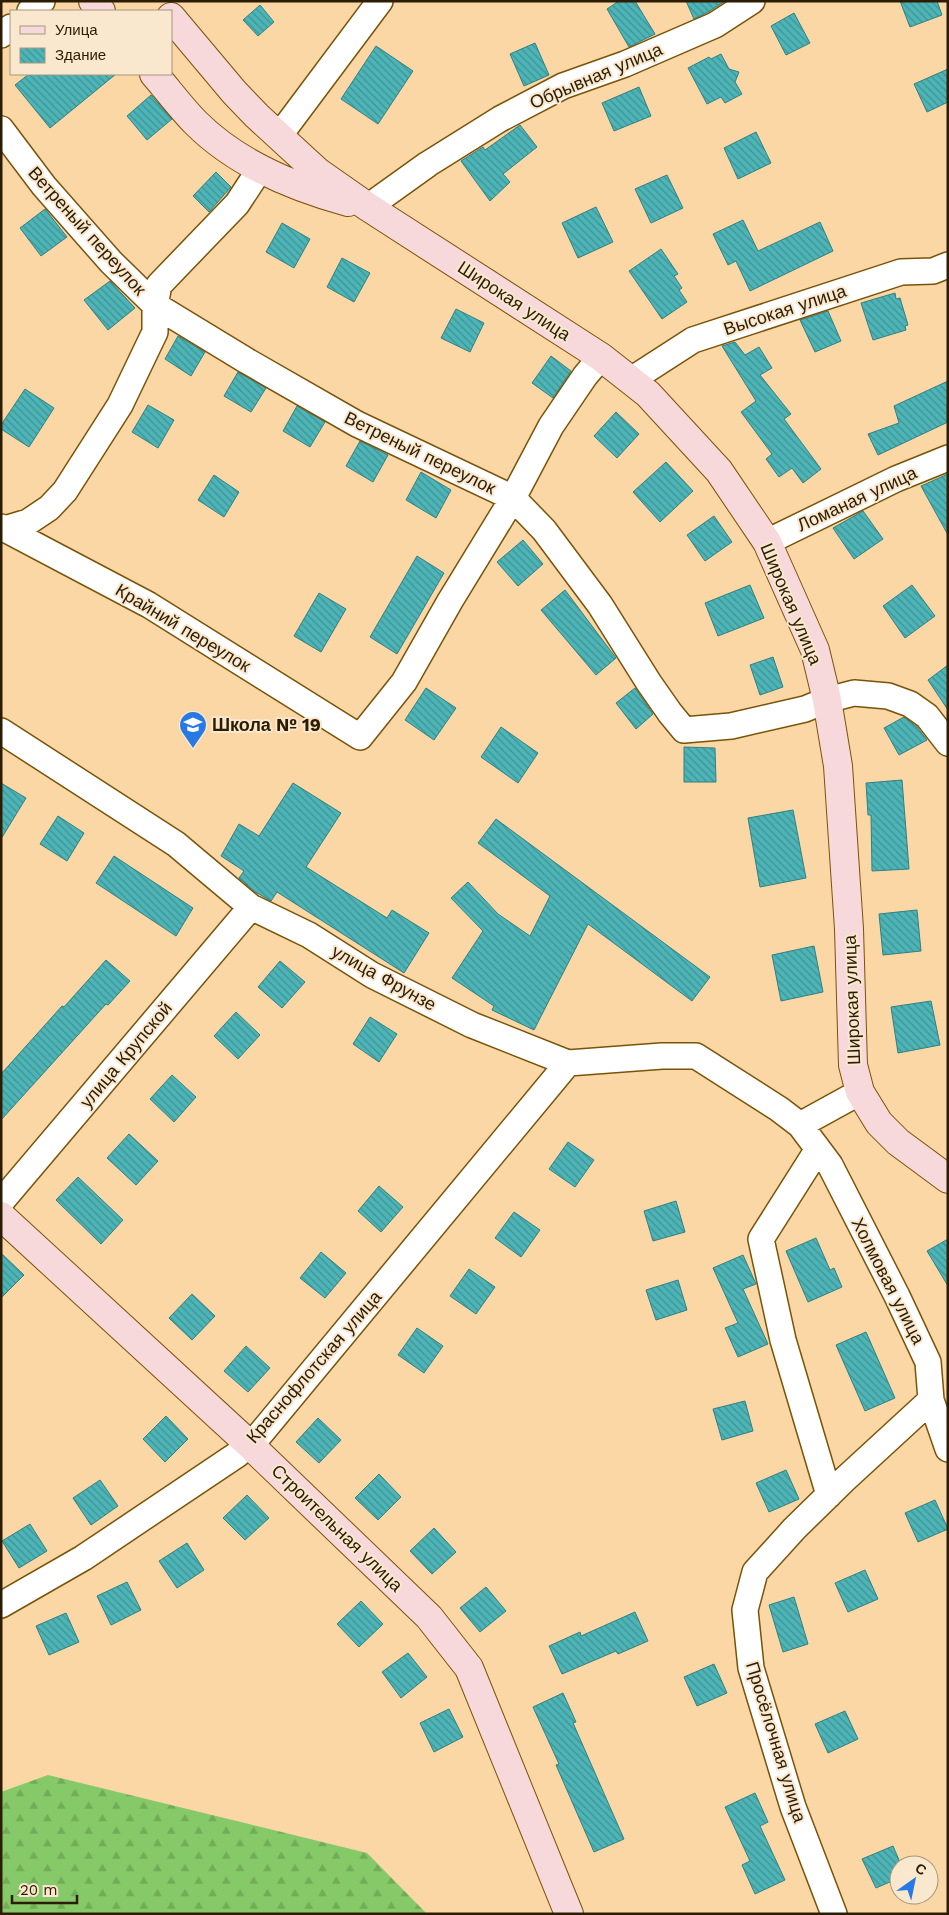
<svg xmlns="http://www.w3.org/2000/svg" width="949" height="1915" font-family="'Work Sans',sans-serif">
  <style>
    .forest { fill: url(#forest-firs) }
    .building { fill: url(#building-back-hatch); stroke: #318082 }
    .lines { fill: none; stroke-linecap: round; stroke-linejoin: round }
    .street-casing { stroke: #795308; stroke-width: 28 }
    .secondary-casing { stroke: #795308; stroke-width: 30 }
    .street { stroke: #fff; stroke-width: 25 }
    .secondary { stroke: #f7d9db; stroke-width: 28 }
    .labels { text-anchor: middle; stroke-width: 4; stroke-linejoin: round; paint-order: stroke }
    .street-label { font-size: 18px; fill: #2c1c02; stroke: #f9e7ce }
    .poi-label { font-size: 18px; font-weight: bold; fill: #2c1c02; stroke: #f9e7ce; text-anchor: start }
  </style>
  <defs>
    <pattern id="forest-firs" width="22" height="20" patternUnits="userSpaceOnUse" patternTransform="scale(1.25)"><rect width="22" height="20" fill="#85c968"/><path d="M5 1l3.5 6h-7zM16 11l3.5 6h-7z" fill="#73ac59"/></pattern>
    <pattern id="building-back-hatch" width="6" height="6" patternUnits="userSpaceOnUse" patternTransform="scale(1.25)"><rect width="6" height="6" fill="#4db5b7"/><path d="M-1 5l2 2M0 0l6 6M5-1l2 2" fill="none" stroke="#409293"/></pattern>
  </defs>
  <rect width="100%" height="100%" fill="#fad7a4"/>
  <path class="forest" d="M48 1775 367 1853 427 1914H1V1792Z"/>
  <path class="building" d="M619 1H635L655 34 629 47 607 9Z
    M686 1H725L708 12 694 19Z
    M900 1H937L942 15 910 27Z
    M260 5 274 22 258 36 243 20Z
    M794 13 810 43 786 55 771 26Z
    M535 43 549 75 524 86 510 54Z
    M376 46 413 71 378 124 341 99Z
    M721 54 729 69 739 72 735 82 742 94 725 103 721 97 707 104 688 68 709 57 711 59Z
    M948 69V102L927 112 914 84Z
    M29 74H116L50 128 15 85Z
    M639 87 651 116 614 131 602 103Z
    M151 95 172 119 147 140 127 116Z
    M520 125 537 147 503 174 510 182 490 201 461 161 483 147 485 150Z
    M756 132 771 163 738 179 724 148Z
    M216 172 231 187 209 212 193 196Z
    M667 175 683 208 651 223 635 189Z
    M596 207 613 242 578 258 562 223Z
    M45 209 67 237 41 256 20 228Z
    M743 220 758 251 820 222 833 251 750 291 736 261 728 265 713 234Z
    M282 223 310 239 294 268 266 252Z
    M661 249 678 274 674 276 682 288 679 290 687 302 662 319 629 271Z
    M342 258 370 273 354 302 327 287Z
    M110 281 135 308 108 330 84 300Z
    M895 293 896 299 900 298 908 325 905 326 906 330 873 340 861 303Z
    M456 309 484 323 470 352 441 338Z
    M828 311 841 341 815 352 800 320Z
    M178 336 205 352 191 376 165 359Z
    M735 342 745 355 759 347 772 368 760 375 791 414 784 419 821 469 803 483 792 468 779 477 766 459 772 454 741 412 756 401 722 346Z
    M551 356 571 371 553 398 532 383Z
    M238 372 266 388 251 412 224 396Z
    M948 381V422L878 455 868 434 899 423 894 406Z
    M25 389 54 408 29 447 1 429V425Z
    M148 405 174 420 158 448 132 432Z
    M297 406 325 422 310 447 283 431Z
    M616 412 639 434 617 458 594 436Z
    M360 441 388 455 373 482 346 466Z
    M666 462 693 491 660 522 633 492Z
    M421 472 451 490 436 518 406 500Z
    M948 474V535L921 486Z
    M214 475 239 492 224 517 198 500Z
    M863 511 883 539 854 559 833 528Z
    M714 516 732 542 705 561 687 535Z
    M523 540 543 564 518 586 497 562Z
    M417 556 444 573 397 654 370 637Z
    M750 585 764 618 718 636 705 603Z
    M912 585 935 616 905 638 883 606Z
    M565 590 616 658 596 675 541 610Z
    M319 593 346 609 321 652 294 636Z
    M773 657 783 687 760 695 750 665Z
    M948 665V710L928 680Z
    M426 688 456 708 434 740 405 720Z
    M635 688 653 714 636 729 616 703Z
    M904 717 917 727 927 740 899 755 884 728Z
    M501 727 538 753 518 783 481 757Z
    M684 747 715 748 716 782H684Z
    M902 780 909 869 872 871 871 815H868L866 783Z
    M1 783 26 798 1 839Z
    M293 783 341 813 306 867 387 918 392 910 429 933 404 973 277 892 271 901 254 891 239 878 244 871 221 856 239 824 259 836Z
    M793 810 806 878 760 887 748 818Z
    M58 816 84 833 67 861 40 844Z
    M496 819 710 977 692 1001 588 924 534 1030 492 1010 494 1006 452 978 483 931 451 898 468 882 498 914 530 936 550 896 478 843Z
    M114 856 193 908 176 936 96 883Z
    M917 910 921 951 883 955 879 914Z
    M814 946 823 992 781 1001 772 955Z
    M106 960 130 981 108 1005 106 1004 1 1120V1074L62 1006 64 1007Z
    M280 961 305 982 282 1008 258 987Z
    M931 1001 940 1045 898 1053 891 1007Z
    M236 1012 260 1035 238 1059 214 1036Z
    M370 1017 397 1034 379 1062 353 1044Z
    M172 1075 196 1097 174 1122 150 1099Z
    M129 1134 158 1161 136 1185 107 1158Z
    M568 1142 594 1160 575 1187 549 1169Z
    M78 1177 123 1220 101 1244 56 1200Z
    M379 1186 403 1207 381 1232 358 1211Z
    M676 1201 685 1232 653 1241 644 1211Z
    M514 1212 540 1230 521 1257 495 1238Z
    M816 1238 830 1270 834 1268 842 1287 808 1302 786 1251Z
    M948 1239V1286L927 1251Z
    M321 1252 346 1273 325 1298 300 1278Z
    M1 1253 24 1275 1 1298Z
    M743 1255 756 1284 743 1289 768 1344 738 1357 725 1328 738 1323 713 1268Z
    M469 1269 495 1287 476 1314 450 1296Z
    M678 1280 687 1310 656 1320 646 1290Z
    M192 1294 215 1316 192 1340 169 1318Z
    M417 1328 443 1346 424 1373 398 1355Z
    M866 1332 895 1398 865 1411 836 1345Z
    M246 1346 270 1368 248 1392 224 1371Z
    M745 1401 753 1431 722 1440 713 1409Z
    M166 1416 188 1439 165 1462 143 1439Z
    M318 1418 341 1440 319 1463 296 1442Z
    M786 1470 799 1499 769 1512 756 1483Z
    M379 1474 401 1497 378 1520 355 1498Z
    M100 1480 118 1506 91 1525 73 1498Z
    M247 1495 269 1518 245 1540 223 1518Z
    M935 1500 948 1529 918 1542 905 1513Z
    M30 1524 47 1551 19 1568 2 1541Z
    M434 1528 456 1552 432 1574 410 1551Z
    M187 1543 204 1570 177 1588 159 1561Z
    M865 1570 878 1599 848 1612 835 1583Z
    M127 1582 141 1610 111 1625 97 1596Z
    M486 1587 506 1611 480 1632 460 1608Z
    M794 1597 808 1644 783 1652 769 1605Z
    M361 1601 383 1624 359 1647 337 1624Z
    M635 1612 648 1641 618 1654 616 1651 562 1674 549 1646 580 1632 581 1636Z
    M66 1613 79 1642 49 1655 36 1626Z
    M408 1653 427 1677 401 1698 382 1672Z
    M714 1664 727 1693 697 1706 684 1677Z
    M563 1693 576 1722 573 1723 624 1839 594 1852 556 1765 559 1764 533 1707Z
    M449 1709 463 1737 434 1752 420 1723Z
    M845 1711 858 1739 828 1753 815 1724Z
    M755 1793 768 1822 760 1826 785 1880 755 1894 742 1865 750 1861 725 1807Z
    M893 1846 899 1860V1878L876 1888 862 1859Z"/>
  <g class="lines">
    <defs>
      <path id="street" d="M30 11 42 1
        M1 35 11 27
        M1 129 44 186 111 262 155 305 247 361 357 424 513 498 544 530 600 605 649 683 670 713 684 730 731 726 805 709 827 700 854 693 888 696 910 704 927 716 948 743
        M279 136 380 1
        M368 207 428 164 500 119 563 86 625 64 715 25 752 1
        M631 380 693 340 901 272 933 271 948 265
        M1 527 149 605 360 737 404 682 450 601 513 498 551 426 585 376 601 357
        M5 529 28 522 49 508 65 491 120 405 155 332V305L159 285 237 204 260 169
        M767 542 896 479 948 458
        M1 731 176 844 251 907 309 935 372 975 472 1025 568 1063 662 1056H696L779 1109 800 1125 830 1165 897 1296 928 1362 931 1400 948 1449
        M800 1125 860 1092
        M818 1149 761 1239 783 1340 829 1495
        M1 1202 251 907
        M1 1605 83 1558 238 1454 257 1438 568 1063
        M834 1914 793 1807 751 1668 745 1610 755 1572 794 1529 844 1480 931 1400"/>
      <path id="secondary" d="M93 1 101 11
        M171 17 234 92 257 116 318 172 368 207 601 357 648 394 719 471 767 542 815 650 827 700 838 766 849 929 853 1065 860 1092 879 1123 898 1142 948 1179
        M154 74C168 90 181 108 196 123 237 164 293 187 348 202
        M1 1216 249 1444 429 1617 469 1668 569 1914"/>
    </defs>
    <use href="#street" class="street-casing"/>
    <use href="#secondary" class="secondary-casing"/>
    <use href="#street" class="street"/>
    <use href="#secondary" class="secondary"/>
  </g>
  <defs>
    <symbol id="school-pin" viewBox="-11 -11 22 30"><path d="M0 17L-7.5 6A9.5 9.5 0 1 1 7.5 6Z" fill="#2779e4" stroke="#f9e7ce"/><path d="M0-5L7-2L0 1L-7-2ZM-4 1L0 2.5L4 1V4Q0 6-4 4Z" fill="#fff"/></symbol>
  </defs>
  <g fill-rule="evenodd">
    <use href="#school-pin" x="177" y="709" width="32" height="43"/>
  </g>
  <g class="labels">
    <g class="street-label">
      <text transform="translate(596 76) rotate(-23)" y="6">Обрывная улица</text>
      <text transform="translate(87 231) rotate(48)" y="6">Ветреный переулок</text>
      <text transform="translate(514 301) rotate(33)" y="6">Широкая улица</text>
      <text transform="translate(785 310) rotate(-18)" y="6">Высокая улица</text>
      <text transform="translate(420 453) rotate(26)" y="6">Ветреный переулок</text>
      <text transform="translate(857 499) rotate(-25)" y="6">Ломаная улица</text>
      <text transform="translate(791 604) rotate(67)" y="6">Широкая улица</text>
      <text transform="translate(183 628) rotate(31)" y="6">Крайний переулок</text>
      <text transform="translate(384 978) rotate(29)" y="6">улица Фрунзе</text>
      <text transform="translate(852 1000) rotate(-92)" y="6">Широкая улица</text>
      <text transform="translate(126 1055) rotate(-50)" y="6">улица Крупской</text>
      <text transform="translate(888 1281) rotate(63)" y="6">Холмовая улица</text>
      <text transform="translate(314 1367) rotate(-49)" y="6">Краснофлотская улица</text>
      <text transform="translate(337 1528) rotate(44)" y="6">Строительная улица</text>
      <text transform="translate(776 1742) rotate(73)" y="6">Просёлочная улица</text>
    </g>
    <g class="poi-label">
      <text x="212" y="731">Школа № 19</text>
    </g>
  </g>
  <rect width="949" height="1915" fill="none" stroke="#2c1c02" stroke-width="5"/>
  <rect x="10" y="10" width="162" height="65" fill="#f9e7ce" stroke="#a7967c"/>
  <rect x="20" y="26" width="25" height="8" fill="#f7d9db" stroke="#a7967c"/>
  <text x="55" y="35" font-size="15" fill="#2c1c02">Улица</text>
  <rect x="20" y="48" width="25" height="15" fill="url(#building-back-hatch)" stroke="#a7967c"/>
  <text x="55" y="60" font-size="15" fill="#2c1c02">Здание</text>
  <g transform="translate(914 1880) rotate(33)"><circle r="24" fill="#f9e7ce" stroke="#a7967c"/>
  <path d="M0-4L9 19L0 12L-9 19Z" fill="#2779e4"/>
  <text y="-8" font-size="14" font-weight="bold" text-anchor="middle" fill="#2c1c02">С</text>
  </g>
  <path d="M12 1895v8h65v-8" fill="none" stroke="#2c1c02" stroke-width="2.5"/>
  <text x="20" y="1895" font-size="15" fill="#2c1c02" stroke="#f9e7ce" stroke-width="4" paint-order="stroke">20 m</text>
</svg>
